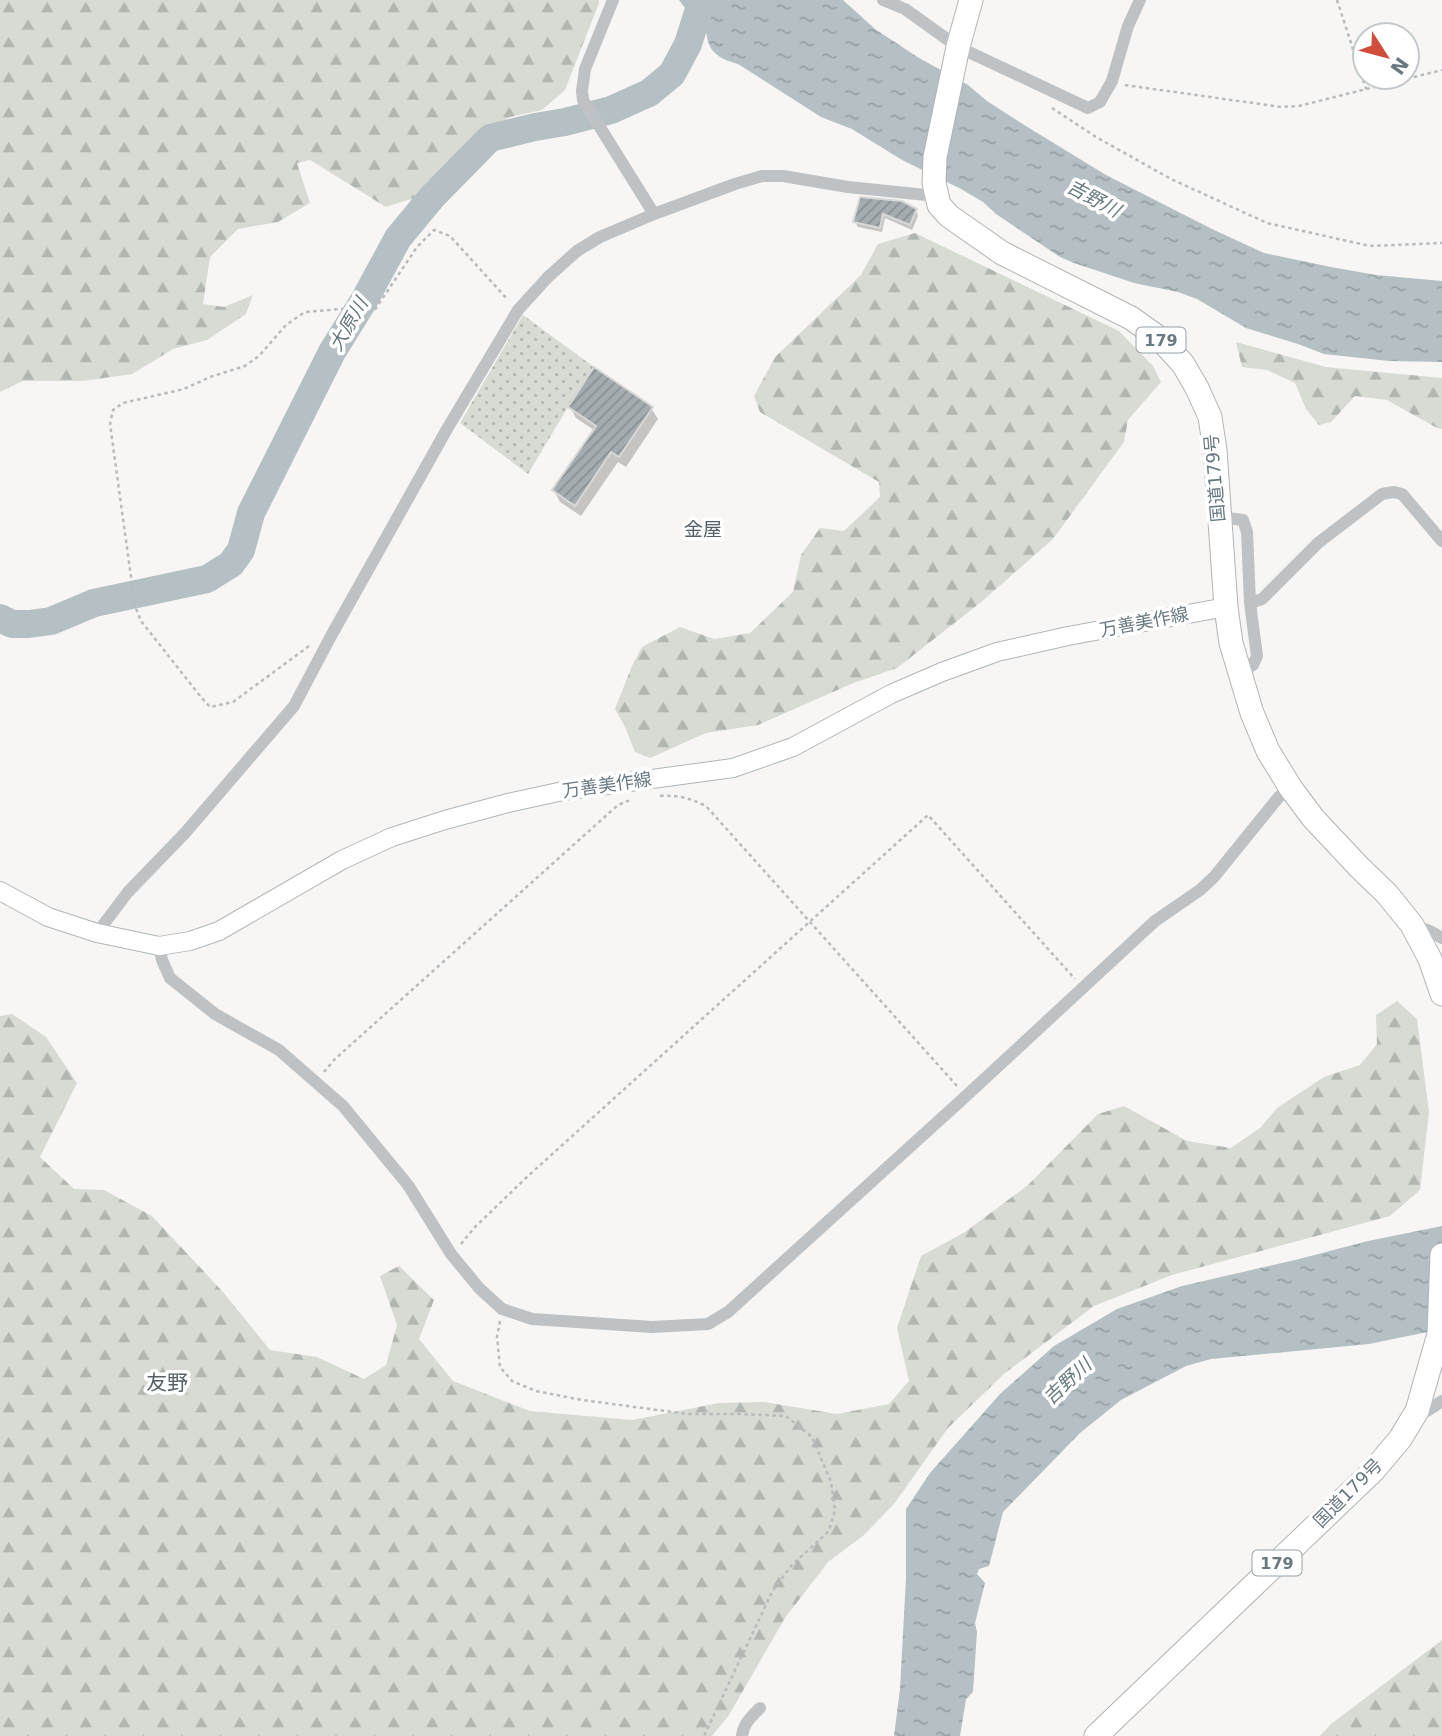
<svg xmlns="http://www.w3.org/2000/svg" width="1442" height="1736" font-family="'DejaVu Sans','Noto Sans JP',sans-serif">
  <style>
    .forest { fill: url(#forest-firs) }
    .park { fill: url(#park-dots) }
    .water { fill: url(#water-ripples) }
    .shadow { fill: #0003 }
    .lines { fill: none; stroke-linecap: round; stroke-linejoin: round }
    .river { stroke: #b4c0c3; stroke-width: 28 }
    .building { fill: url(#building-hatch); stroke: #d8d8d7; stroke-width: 2 }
    .secondary-casing { stroke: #b1b6ba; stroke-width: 20 }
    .highway-casing { stroke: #b0b4b7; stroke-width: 25 }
    .path { stroke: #b8bbbd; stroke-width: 2.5; stroke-dasharray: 3.5 3.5; stroke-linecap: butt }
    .street { stroke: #bec2c5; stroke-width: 12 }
    .secondary { stroke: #fff; stroke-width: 18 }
    .highway { stroke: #fff; stroke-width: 23 }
    .labels { text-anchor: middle; stroke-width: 7; stroke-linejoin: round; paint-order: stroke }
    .shield { fill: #fff; stroke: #96a1a8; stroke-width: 2 }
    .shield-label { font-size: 16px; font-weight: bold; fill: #697982 }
    .street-label { font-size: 18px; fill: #697982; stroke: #fff }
    .water-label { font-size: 19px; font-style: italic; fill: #657a7e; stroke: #fff }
    .neighbourhood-label { font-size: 19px; fill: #566268; stroke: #fff }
    .quarter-label { font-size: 21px; fill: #566268; stroke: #fff }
  </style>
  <defs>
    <pattern id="forest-firs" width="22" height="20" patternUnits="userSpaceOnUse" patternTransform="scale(1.75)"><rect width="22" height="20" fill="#d7dbd4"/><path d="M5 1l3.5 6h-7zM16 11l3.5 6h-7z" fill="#b2b6b1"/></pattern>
    <pattern id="park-dots" width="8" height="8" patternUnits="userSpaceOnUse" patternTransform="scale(1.75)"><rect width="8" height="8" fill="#d7dbd4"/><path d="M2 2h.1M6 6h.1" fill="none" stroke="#b2b6b1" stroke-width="1.8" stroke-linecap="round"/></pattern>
    <pattern id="water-ripples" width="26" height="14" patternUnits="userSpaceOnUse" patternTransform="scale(1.75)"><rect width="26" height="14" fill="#b4c0c3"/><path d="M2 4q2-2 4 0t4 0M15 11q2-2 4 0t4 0" fill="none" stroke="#96a1a4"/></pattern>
    <pattern id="building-hatch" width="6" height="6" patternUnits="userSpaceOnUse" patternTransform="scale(1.75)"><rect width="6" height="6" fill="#a4acb0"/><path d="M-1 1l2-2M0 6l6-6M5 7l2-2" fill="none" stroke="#8a9195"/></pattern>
  </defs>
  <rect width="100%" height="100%" fill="#f7f6f4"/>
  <path class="forest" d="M0 0H599V3L565 90 542 110 510 117 471 141 414 198 386 207 310 160 297 163 310 203 278 222 238 229 210 257 203 304 224 307 253 295 246 314 207 340 173 349 132 374 83 381H23L0 392Z
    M915 233 1119 331 1153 366 1161 382 1128 420 1124 442 1053 539 980 603 897 668 851 684 758 725 706 733 650 758 635 752 625 727 615 709 632 666 642 647 680 627 714 639 750 633 793 592 801 555 820 528 844 531 880 497 879 482 760 412 754 396 775 357 861 275 878 244Z
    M1236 342 1326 367 1442 378V429L1437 428 1387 400 1355 396 1331 422 1319 425 1306 409 1295 383 1267 370 1242 367Z
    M1397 1001 1417 1019 1429 1112 1420 1190 1390 1216 1172 1275 1094 1306 1005 1373 948 1428 894 1504 864 1535 828 1562 785 1618 729 1715 712 1736H0V1016L12 1014 46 1037 77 1083 40 1157 74 1189 104 1190 152 1216 223 1292 270 1350 317 1357 364 1379 386 1365 397 1325 380 1276 399 1266 434 1300 419 1339 453 1381 530 1411 632 1420 719 1403 764 1402 837 1414 889 1404 909 1381 897 1328 921 1256 965 1232 1028 1185 1098 1114 1124 1106 1187 1141 1231 1148 1260 1128 1277 1108 1324 1077 1360 1065 1377 1044 1376 1015Z
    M1442 1640V1736H1320L1331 1724Z"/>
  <path class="park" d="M523 315 594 367 568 407 528 474 460 423Z"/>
  <path class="water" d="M679 0H843L875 29 919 58 968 85 987 101 1021 123 1106 175 1212 229 1264 253 1331 267 1376 275 1442 281V362L1389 361 1324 354 1298 344 1246 328 1197 299 1178 292 1134 283 1074 263 1060 257 996 214 983 202 961 189 902 160 852 129 821 117 738 64C727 61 713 56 709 44 706 37 708 33 703 26L698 31 691 26V16Z
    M1442 1226V1329L1369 1344 1211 1359 1186 1366 1121 1400 1080 1433 1003 1512 989 1566 979 1569 977 1574 985 1583 975 1623 977 1632 973 1692 966 1699 960 1736H894L900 1689 906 1578V1509L930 1473 1000 1394 1054 1346 1117 1309 1182 1286 1299 1259 1368 1241Z"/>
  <path class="shadow" d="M862 199 916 210 918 216 912 230 885 218 882 232 858 227 855 222Z
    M570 407 651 408 658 419 626 467 618 462 581 516 560 502 554 490 594 430 576 418Z"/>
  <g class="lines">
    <path class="river" d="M0 618 12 624H29L51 621 94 603 207 579 231 564 241 550 251 513 332 352 366 297 398 238 432 197 490 138 535 127 565 122 611 110 649 93 672 74 688 44 702 0"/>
  </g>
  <path class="building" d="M860 197 902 201 917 209 910 225 883 214 880 228 853 222Z
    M594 367 653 407 619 457 611 452 575 506 552 490 596 426 568 407Z"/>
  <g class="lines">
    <defs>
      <path id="secondary" d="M0 891 48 917 97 933 159 946 190 941 219 931 342 860 392 837 445 820 508 803 563 791 733 768 793 747 891 694 942 672 997 652 1068 636 1226 607"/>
      <path id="highway" d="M971 0 958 47 935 157 934 183 939 205 949 216 1002 253 1131 318 1159 338 1183 364 1197 388 1210 417 1215 450 1226 607 1231 643 1252 713 1268 751 1290 787 1313 818 1359 867 1387 894 1412 925 1430 959 1442 994
        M1096 1736 1373 1471 1400 1439 1417 1411 1439 1334 1442 1255"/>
    </defs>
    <use href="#secondary" class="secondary-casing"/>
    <use href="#highway" class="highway-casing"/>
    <path class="path" d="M1337 0 1366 89
      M1125 85 1281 107 1299 106 1442 70
      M1052 108 1096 137 1171 179 1267 223 1370 246 1442 243
      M309 646 233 702 210 707 200 696 141 621 135 606 110 424 113 410 123 403 184 389 210 377 245 366 259 356 286 325 305 312 341 309H369L374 311 417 247 434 230 450 236 508 300
      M660 796C679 795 689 798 706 806L957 1086
      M324 1072 335 1059 618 805 630 800
      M461 1244 474 1228 528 1176 928 815 1075 979
      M500 1321 497 1337 500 1367 512 1381 536 1391 582 1400 688 1414H739L786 1416 812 1437 831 1482 835 1510 829 1531 792 1565 773 1590 704 1736"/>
    <path class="street" d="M613 0 585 69 582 91 583 100 654 214
      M883 0 905 9 958 47 1088 108 1100 102 1112 81 1128 26 1140 0
      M1219 517 1243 520 1247 532 1250 603 1257 656 1253 665 1240 673
      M1250 603 1262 599 1318 543 1382 494 1394 492 1402 494 1442 541
      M1414 925 1430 931 1442 938
      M97 933 128 892 185 833 294 706 331 636 447 429 518 310 548 277 577 251 600 237 654 214 735 184 762 176H783L848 187 936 196
      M159 946 162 960 170 978 215 1014 279 1050 343 1106 408 1185 451 1254 479 1288 502 1309 532 1319 652 1327 708 1324 728 1312 966 1096 1155 921 1200 890 1214 877 1278 798 1290 787
      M1417 1411H1427L1442 1401
      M742 1736C743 1724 752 1716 760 1708"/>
    <use href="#secondary" class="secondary"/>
    <use href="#highway" class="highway"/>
  </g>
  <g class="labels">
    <g class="shield">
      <rect x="1136.5" y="327.5" width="49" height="25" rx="5"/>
      <rect x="1252.5" y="1550.5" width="49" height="25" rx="5"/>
    </g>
    <g class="shield-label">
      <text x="1161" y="346">179</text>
      <text x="1277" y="1569">179</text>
    </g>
    <g class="street-label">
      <text transform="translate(1215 478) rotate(-95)" y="6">国道179号</text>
      <text transform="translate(1144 622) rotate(-11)" y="6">万善美作線</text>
      <text transform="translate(607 785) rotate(-8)" y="6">万善美作線</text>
      <text transform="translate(1348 1493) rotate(-45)" y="6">国道179号</text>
    </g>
    <g class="water-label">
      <text transform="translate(1094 198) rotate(28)" y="7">吉野川</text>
      <text transform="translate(348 324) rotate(-60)" y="7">大原川</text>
      <text transform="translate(1067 1381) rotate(-43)" y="7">吉野川</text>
    </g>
    <g class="neighbourhood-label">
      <text x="703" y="536">金屋</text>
    </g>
    <g class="quarter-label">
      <text x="167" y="1390">友野</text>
    </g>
  </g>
  <g transform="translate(1386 56) rotate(126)"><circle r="33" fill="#ffffff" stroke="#c3c9cd" stroke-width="2"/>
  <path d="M0-5L12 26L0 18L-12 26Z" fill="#d04d3b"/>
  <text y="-10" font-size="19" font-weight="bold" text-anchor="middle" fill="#697982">N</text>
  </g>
</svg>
